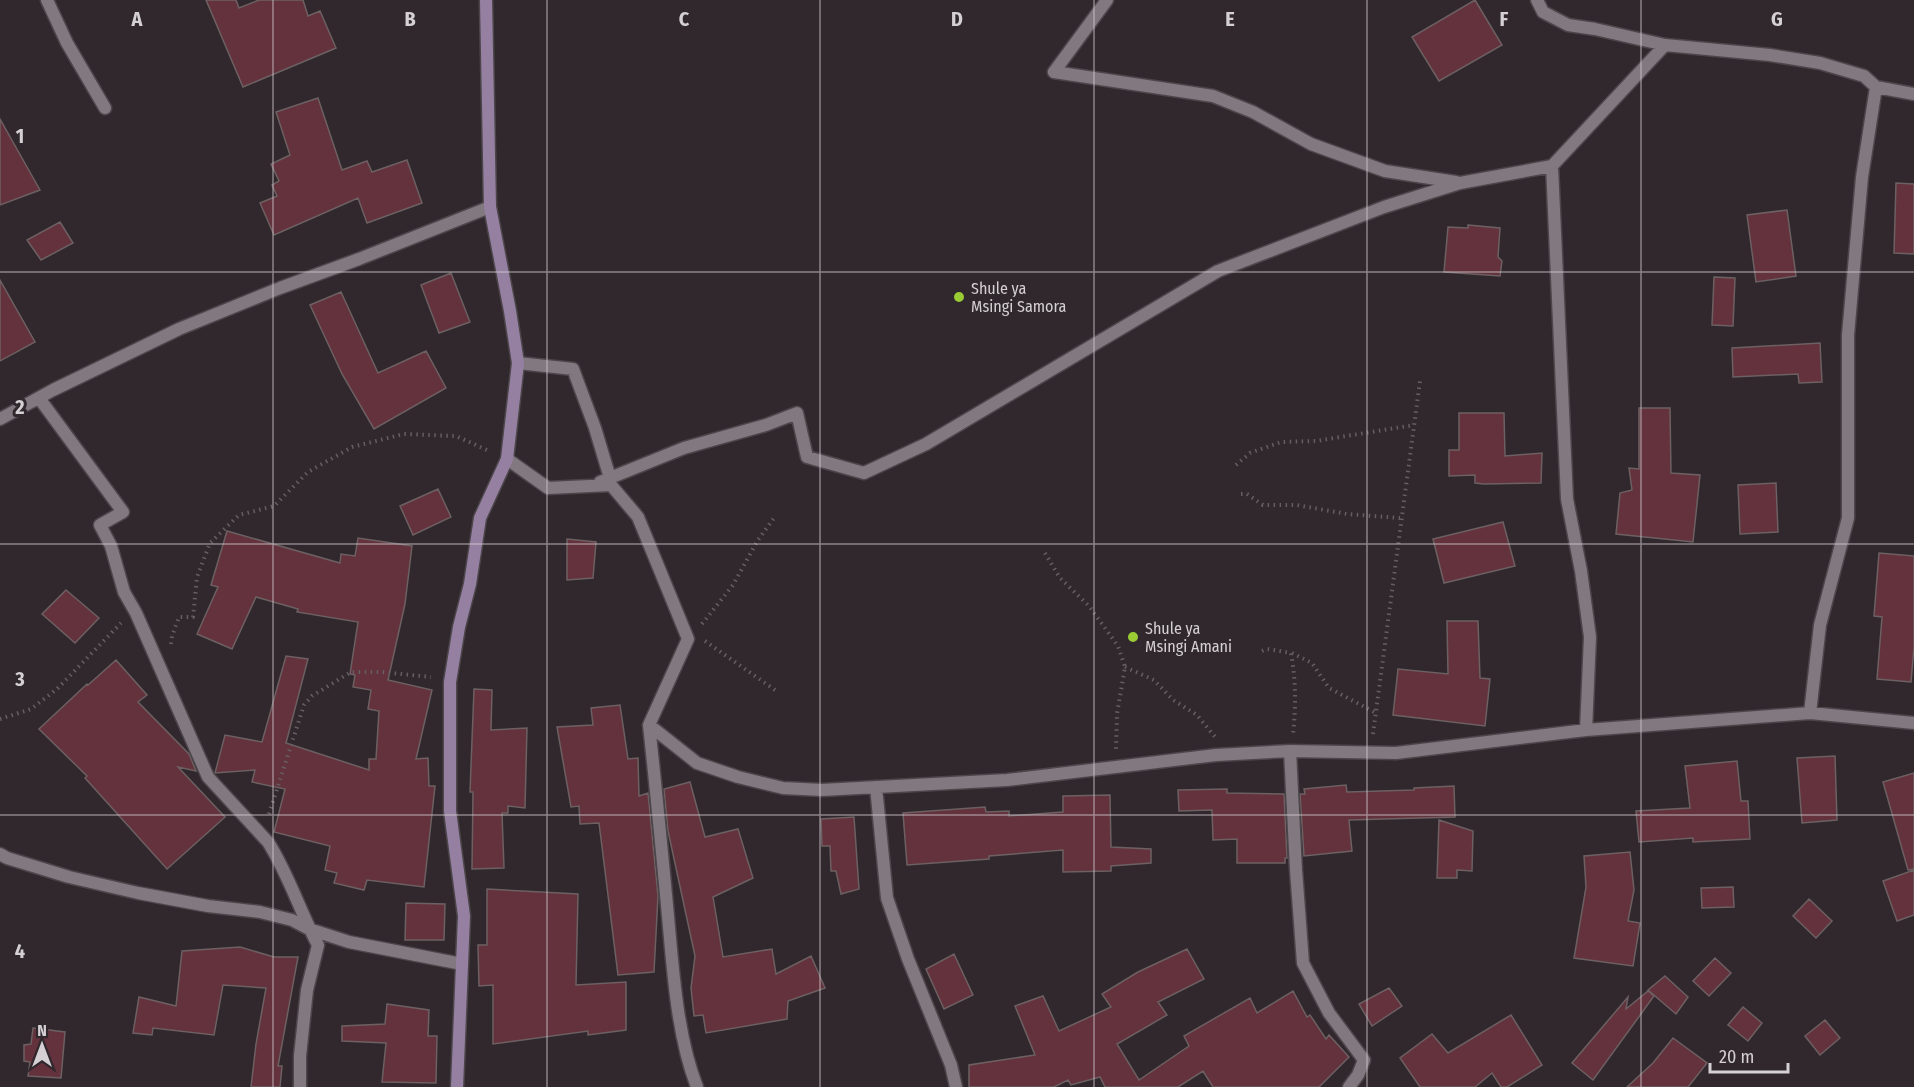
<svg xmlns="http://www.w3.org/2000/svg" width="1914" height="1087" font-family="'Fira Sans Condensed',sans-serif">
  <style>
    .building { fill: #64323d; stroke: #6c6062; stroke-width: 1.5 }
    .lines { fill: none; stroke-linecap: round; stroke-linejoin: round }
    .lane-casing { stroke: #4c464b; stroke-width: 15 }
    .street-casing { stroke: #4c464b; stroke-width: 15 }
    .secondary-casing { stroke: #4c464b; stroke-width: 15 }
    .path { stroke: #665e63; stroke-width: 4; stroke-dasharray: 1.5 4.5; stroke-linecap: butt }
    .lane { stroke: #82787f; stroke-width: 12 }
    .street { stroke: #82787f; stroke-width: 12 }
    .secondary { stroke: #9680a2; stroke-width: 12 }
    .grid { fill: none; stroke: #d5d0d4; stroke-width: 1.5; stroke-opacity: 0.55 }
    .poi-dot { fill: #9acb35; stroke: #30282d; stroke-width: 2 }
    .labels { text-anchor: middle; stroke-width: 6; stroke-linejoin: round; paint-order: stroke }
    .poi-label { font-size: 16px; fill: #d5d0d4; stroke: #30282d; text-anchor: start }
    .grid-label { font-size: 20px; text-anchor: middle; font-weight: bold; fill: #d5d0d4; stroke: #30282d; stroke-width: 6; stroke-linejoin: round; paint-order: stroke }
  </style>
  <rect width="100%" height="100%" fill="#30282d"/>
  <path class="building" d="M206 0H236L239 8 259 0H303L308 16 320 11 336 48 243 87Z
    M1475 0 1502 45 1439 81 1412 37Z
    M318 98 342 170 367 161 372 172 407 160 422 203 367 223 358 198 274 235 260 203 277 196 272 185 279 181 271 164 290 155 276 112Z
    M0 119 40 190 0 205Z
    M1896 183 1914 184V254L1894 253Z
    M1787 210 1796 276 1756 282 1747 215Z
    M60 222 73 243 41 260 27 240Z
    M1468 225 1500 228 1498 257 1502 261 1500 276 1444 272 1448 227 1468 228Z
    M451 273 470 322 439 333 421 285Z
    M1714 277 1735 278 1733 326 1712 325Z
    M0 280 35 342 0 361Z
    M341 292 378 373 426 351 446 388 374 429 342 374 310 305Z
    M1820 343 1822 382 1799 383 1798 374 1733 377 1732 348Z
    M1639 408H1670L1671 473 1700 475 1693 542 1616 534 1620 493 1632 490 1629 468 1639 469Z
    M1459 413H1504L1505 456 1542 453 1541 483 1484 484 1475 483V475L1449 476V450H1459Z
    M1776 483 1778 532 1740 534 1738 485Z
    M438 489 451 517 413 535 400 506Z
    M1503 522 1515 566 1444 583 1433 539Z
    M227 531 340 563 341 554 355 556 358 538 412 546 405 604 388 680 432 690 416 759 428 758 429 786H435L424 887 367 880 364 890 334 883 337 873 325 870 330 846 274 832 285 789 252 782 255 770 215 773 225 735 262 742 286 656 308 659 286 743 369 770V759H376L379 711 368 709 371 690 353 687 355 675 350 674 358 622 297 612 298 609 256 597 232 649 197 634 218 587 211 585Z
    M567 539 596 542 593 578 567 580Z
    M1879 553 1914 556V647L1911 682 1877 679 1882 617 1874 616Z
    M66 590 99 618 75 643 42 614Z
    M1447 621H1478L1480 678 1490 679 1485 726 1393 715 1398 669 1448 674Z
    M116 660 147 695 138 702 189 754 196 771 178 767 225 817 167 869 85 778 87 776 39 729 87 684 88 685Z
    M474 689 492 690 491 730 527 728 525 808 508 806V813H502L504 868 472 869 473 792H470Z
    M620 705 628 759 638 758 639 796 648 793 658 896 654 972 618 975 599 823 580 824 579 806 571 807 557 727 593 725 591 708Z
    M1835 756 1837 820 1802 823 1797 758Z
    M1737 761 1741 801H1748L1750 839 1693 842V838L1639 842 1636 811 1690 808 1685 766Z
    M1914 773V869L1908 870 1883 782Z
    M690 782 705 837 738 829 753 878 713 897 723 957 772 949 776 974 811 956 825 988 788 1001 787 1019 706 1033 703 1015 694 1016 691 988 695 956 668 831 664 789Z
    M1346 785 1347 792 1414 790V788L1454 786 1455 817 1349 820 1352 851 1304 856 1300 794H1305L1304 789Z
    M1227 789V793L1284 794 1287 858H1285V863H1237V839L1213 840 1212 810 1179 811 1178 790Z
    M1110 795 1111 847 1151 849V863L1111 866V871L1063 872V850L989 856V859L907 865 903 813 985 807 986 812 1009 811V816L1063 812V796Z
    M854 817 859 889 841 894 836 871H831L830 846H822L821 819Z
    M1439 820 1473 831 1472 871 1457 870V878H1437Z
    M1630 852 1634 890 1628 921 1640 923 1633 966 1574 958 1586 887 1584 856Z
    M1914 870V915L1897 921 1883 881Z
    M1733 887 1734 907 1702 908 1701 888Z
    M487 889 578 894 576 985 626 982V1030L588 1035V1031L493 1044V985L479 986 478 945H487Z
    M1809 899 1832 921 1816 938 1793 916Z
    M406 903 445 904 444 940H405Z
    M240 947 274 957H298L278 1066H282L280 1087H251L256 1044 266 988 223 985 214 1035 153 1028 152 1035 133 1033 139 997 176 1006 182 951Z
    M1187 949 1204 979 1158 1002 1167 1015 1117 1044 1139 1080 1189 1046 1184 1036 1250 998 1257 1013 1293 991 1307 1017 1310 1015 1326 1039 1329 1035 1349 1057 1319 1087H1213L1203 1071 1178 1087H1105L1100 1077 1071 1085 1068 1080 1054 1087H969V1065L1035 1055 1015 1006 1043 996 1059 1031 1111 1007 1102 994 1138 972Z
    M954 954 973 995 944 1009 926 969Z
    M1715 958 1731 973 1709 996 1693 981Z
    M1665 976 1688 997 1676 1014 1648 990Z
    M1389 988 1402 1006 1372 1026 1359 1004Z
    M1648 991 1654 996 1593 1080 1572 1063 1628 997 1626 1009Z
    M387 1004 429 1010 428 1036H437L436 1083 382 1082 386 1043 342 1041V1026L385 1024Z
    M1743 1007 1762 1023 1748 1041 1728 1025Z
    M1511 1015 1542 1065 1507 1087H1501L1492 1073 1475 1087H1420L1400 1058 1432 1034 1448 1053Z
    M1825 1020 1840 1038 1820 1055 1805 1036Z
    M33 1028 65 1032 61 1078 28 1076 30 1062 24 1061V1045L31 1044Z
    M1673 1038 1707 1063 1688 1087H1627L1653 1063Z"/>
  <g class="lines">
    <defs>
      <path id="lane" d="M1054 72 1107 0"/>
      <path id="street" d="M47 0 67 43 105 108
        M1537 0 1543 12 1568 25 1595 29 1665 45 1770 55 1820 63 1864 76 1876 87 1914 94
        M1054 72 1213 96 1253 112 1311 144 1385 171 1456 182
        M518 363 573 369 595 428 610 478
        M39 398 123 512 100 525 111 546 124 592 136 613 208 777 268 842C289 875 300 912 318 945L307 990 300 1056V1087
        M0 419 53 390 179 329 280 288 359 259 490 207
        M507 459 548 488 611 485 638 517 688 639 649 725 697 763 738 777 783 788 822 790 1007 780 1216 755 1290 751 1396 753 1586 730 1810 713 1914 723
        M600 482 684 448 766 425 797 413 807 457 864 473 926 444 1218 271 1384 207 1460 183 1552 166
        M1810 713 1820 625 1848 518V335L1862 177 1876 87
        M649 725C656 789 662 852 668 916 673 970 677 1036 697 1087
        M1586 730 1590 637 1581 571 1567 499 1552 166 1665 45
        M1290 751 1296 870 1303 963 1329 1013 1364 1060 1358 1075 1349 1087
        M876 787 887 898 908 959 951 1065 956 1087
        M0 854 7 858 69 877 138 893 208 906 260 912 292 920 309 929 349 942 462 964"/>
      <path id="secondary" d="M457 1087 464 916 450 811V682L459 627 470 584 480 518 507 459 518 363 510 311 490 207 486 0"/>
    </defs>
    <use href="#lane" class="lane-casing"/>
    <use href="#street" class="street-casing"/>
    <use href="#secondary" class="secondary-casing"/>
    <path class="path" d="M1236 465 1250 453 1281 442 1316 441 1414 425
      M1241 494H1247L1263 505H1297L1347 514 1400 518
      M1045 553 1060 578 1089 606 1118 646 1125 667 1117 714 1116 750
      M702 624 733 585 758 540 774 518
      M705 641 775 690
      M171 644 172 636 179 617H193L197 577 210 543 239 515 274 506 308 472 352 447 404 434 456 436 489 451
      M1262 651 1267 649 1291 653C1296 681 1296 706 1293 734
      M1292 653 1312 663 1329 688 1376 713
      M1125 667 1154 680 1173 700 1197 715 1215 737
      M0 719 31 709 57 689 121 623
      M1373 734 1420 381
      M269 814 304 705 312 696 351 672H382L431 677"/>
    <use href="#lane" class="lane"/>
    <use href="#street" class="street"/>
    <use href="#secondary" class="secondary"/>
  </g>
  <path class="grid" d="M273 0V1087M547 0V1087M820 0V1087M1094 0V1087M1367 0V1087M1641 0V1087M0 272H1914M0 544H1914M0 815H1914"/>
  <g class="poi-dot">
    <circle cx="959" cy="297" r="6"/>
    <circle cx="1133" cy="637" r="6"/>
  </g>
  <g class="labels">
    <g class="poi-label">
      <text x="971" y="294">Shule ya<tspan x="971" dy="18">Msingi Samora</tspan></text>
      <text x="1145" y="634">Shule ya<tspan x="1145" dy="18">Msingi Amani</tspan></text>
    </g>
  </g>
  <g class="grid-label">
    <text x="137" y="26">A</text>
    <text x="410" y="26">B</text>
    <text x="684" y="26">C</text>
    <text x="957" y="26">D</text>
    <text x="1230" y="26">E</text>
    <text x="1504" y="26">F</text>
    <text x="1777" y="26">G</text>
    <text x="20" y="143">1</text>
    <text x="20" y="414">2</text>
    <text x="20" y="686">3</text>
    <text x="20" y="958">4</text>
  </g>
  <g transform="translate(42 1045)" stroke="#30282d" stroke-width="4.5" paint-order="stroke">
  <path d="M0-4.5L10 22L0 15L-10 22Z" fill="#d5d0d4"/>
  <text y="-9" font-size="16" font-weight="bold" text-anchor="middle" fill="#d5d0d4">N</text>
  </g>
  <path d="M1710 1063v9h78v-9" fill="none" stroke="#d5d0d4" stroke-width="3"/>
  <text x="1719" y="1063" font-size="18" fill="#d5d0d4" stroke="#30282d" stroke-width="4.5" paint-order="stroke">20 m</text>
</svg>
